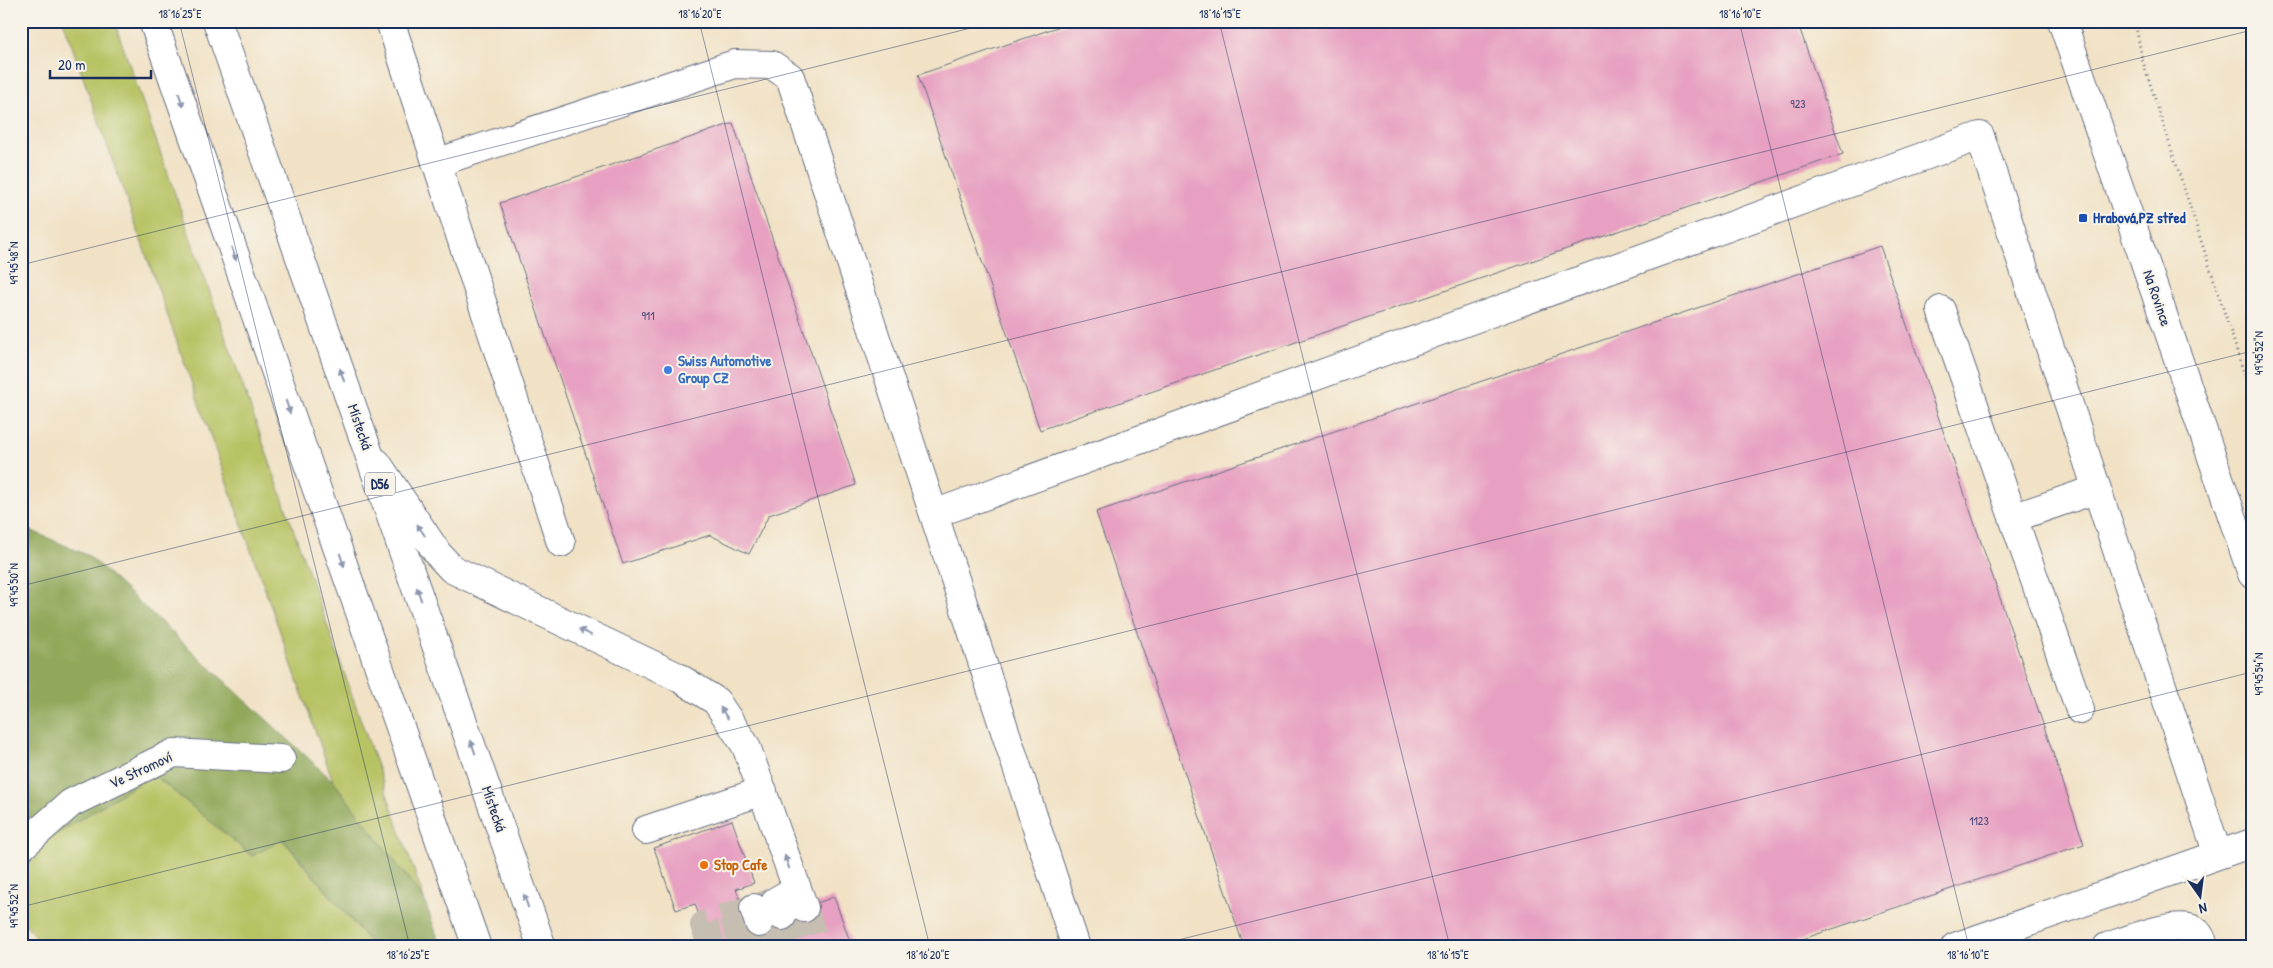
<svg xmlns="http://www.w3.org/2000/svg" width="2273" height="968" font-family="'Patrick Hand',sans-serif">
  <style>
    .green { fill: #b7c264; stroke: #697861 }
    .forest { fill: #91a85a; stroke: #566c5c }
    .building { fill: #e7a0c1 }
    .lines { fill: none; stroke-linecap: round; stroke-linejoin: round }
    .minor-tunnel { stroke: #c6beb1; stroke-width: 28; stroke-dasharray: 28 14; stroke-linecap: butt }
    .minor-casing { stroke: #666e82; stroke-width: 30 }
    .highway-casing { stroke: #666e82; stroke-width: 30 }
    .path { stroke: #666e82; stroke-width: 3; stroke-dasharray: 1 4; stroke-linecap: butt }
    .minor { stroke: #fff; stroke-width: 28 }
    .highway { stroke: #fff; stroke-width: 28 }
    .oneway { fill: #8d97ae }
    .ticks { fill: none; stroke: #1b2f5e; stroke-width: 1; stroke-opacity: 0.45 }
    .transit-dot { fill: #1a4fb4; stroke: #f7f3e8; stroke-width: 2 }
    .shop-dot { fill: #3f7fe0; stroke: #f7f3e8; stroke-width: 2 }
    .food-dot { fill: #e8710a; stroke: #f7f3e8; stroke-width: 2 }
    .labels { text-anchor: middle; stroke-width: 4; stroke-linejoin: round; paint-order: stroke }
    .number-label { font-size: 12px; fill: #4e4b77 }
    .shield { fill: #f7f3e8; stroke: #5d6a87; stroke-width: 1 }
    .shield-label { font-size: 14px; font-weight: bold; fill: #1b2f5e }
    .transit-label { font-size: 15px; font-weight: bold; fill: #164399; stroke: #f7f3e8; text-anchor: start }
    .street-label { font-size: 15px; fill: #1b2f5e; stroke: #f7f3e8 }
    .shop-label { font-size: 15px; font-weight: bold; fill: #366cbe; stroke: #f7f3e8; text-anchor: start }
    .food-label { font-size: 15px; font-weight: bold; fill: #c56008; stroke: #f7f3e8; text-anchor: start }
    .neatline { fill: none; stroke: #1b2f5e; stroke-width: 2 }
    .ticks-label { font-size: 12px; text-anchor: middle; fill: #1b2f5e }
  </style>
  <rect width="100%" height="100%" fill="#f7f3e8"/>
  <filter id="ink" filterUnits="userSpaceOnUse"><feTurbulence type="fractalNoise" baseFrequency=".02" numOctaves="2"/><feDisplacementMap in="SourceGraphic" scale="10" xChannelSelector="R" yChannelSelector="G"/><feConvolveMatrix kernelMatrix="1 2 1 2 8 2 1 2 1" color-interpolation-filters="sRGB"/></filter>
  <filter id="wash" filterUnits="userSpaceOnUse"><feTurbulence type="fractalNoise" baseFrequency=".0096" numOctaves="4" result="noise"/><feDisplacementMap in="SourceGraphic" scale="20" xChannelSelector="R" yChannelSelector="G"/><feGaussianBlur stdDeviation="1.12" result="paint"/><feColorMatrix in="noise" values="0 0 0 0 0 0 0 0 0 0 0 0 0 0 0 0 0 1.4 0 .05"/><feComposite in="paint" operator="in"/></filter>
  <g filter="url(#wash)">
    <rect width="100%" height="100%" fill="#f1e2c6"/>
    <path class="green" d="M63 21H114L424 899 333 781Z
      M153 774 252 856 282 839 374 947H43L21 918V856Z"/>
    <path class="forest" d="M21 526 89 556 333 781 424 899 441 947H374L283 839 252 856 153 774 21 856Z"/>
    <g id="blocks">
      <path class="building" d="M1075 21H1797L1843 154 1040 430 918 75Z
        M733 123 856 485 769 515 749 554 710 535 623 564 500 203Z
        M1880 246 2084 844 1779 947H1244L1096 512Z
        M732 820 754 883 736 889 750 927 834 897 852 947H692L708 941 695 904 676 910 654 848Z"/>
    </g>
  </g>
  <g filter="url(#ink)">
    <use href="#blocks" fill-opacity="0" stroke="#666e82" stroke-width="1"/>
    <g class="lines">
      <path class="minor-tunnel" d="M804 908 816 947
        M733 916 744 947
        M782 916 792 947
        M759 923 768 947
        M712 947 704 925 776 901"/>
      <defs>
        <path id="minor" d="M390 21 561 543
          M2062 21 2252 574
          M436 163 735 64 772 65 790 77 1076 947
          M1941 310 2080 710
          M377 463 438 554 452 569 676 676 716 701 746 746 804 908
          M934 514 1980 136 2218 855
          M2013 518 2097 489
          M646 830 763 791
          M21 847 71 803 174 753 281 759
          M754 908 759 923
          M782 916 776 901 797 889
          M1955 947 2252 843
          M2107 947C2125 941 2183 917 2197 932 2201 936 2203 942 2204 947"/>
        <path id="highway" d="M153 21 477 947
          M217 21 542 947"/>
      </defs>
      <use href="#minor" class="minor-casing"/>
      <use href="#highway" class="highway-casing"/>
      <path class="path" d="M2135 21 2142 59 2252 397"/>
      <use href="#minor" class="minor"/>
      <use href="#highway" class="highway"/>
    </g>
    <defs><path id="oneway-solid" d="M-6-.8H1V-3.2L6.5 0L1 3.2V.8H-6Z" transform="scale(1.25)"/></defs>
    <g class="oneway">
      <use href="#oneway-solid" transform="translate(181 100) rotate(71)"/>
      <use href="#oneway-solid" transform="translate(234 254) rotate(71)"/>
      <use href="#oneway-solid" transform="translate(342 375) rotate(-109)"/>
      <use href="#oneway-solid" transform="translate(288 407) rotate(71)"/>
      <use href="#oneway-solid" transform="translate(421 530) rotate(-124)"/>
      <use href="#oneway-solid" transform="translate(342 560) rotate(71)"/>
      <use href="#oneway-solid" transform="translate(419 594) rotate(-109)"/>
      <use href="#oneway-solid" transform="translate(585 632) rotate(-154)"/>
      <use href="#oneway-solid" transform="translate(724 713) rotate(-123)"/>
      <use href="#oneway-solid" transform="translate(473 747) rotate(-109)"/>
      <use href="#oneway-solid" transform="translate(787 862) rotate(-109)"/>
      <use href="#oneway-solid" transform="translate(526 901) rotate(-109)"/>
    </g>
  </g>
  <path class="ticks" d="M179 21 410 947M699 21 930 947M1219 21 1450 947M1739 21 1969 947M21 265 999 21M21 586 2252 30M21 907 2252 351M1150 947 2252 672"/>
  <rect class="transit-dot" x="2078" y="213" width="10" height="10" rx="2.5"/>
  <circle class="shop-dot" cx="668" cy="370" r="5"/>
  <circle class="food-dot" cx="704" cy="865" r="5"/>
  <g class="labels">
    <g class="number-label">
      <text x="1798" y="108">923</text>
      <text x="648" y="320">911</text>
      <text x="1979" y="825">1123</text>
    </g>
    <rect class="shield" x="365" y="472.5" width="30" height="23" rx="4"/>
    <g class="shield-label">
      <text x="380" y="489">D56</text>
    </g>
    <g class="transit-label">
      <text x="2093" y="223">Hrabová,PZ střed</text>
    </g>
    <g class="street-label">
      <text transform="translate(2157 298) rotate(71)" y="5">Na Rovince</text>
      <text transform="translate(360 427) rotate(71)" y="5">Místecká</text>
      <text transform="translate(141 770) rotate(-25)" y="5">Ve Stromoví</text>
      <text transform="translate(494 809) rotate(71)" y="5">Místecká</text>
    </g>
    <g class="shop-label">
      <text x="678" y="366">Swiss Automotive<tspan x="678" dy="17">Group CZ</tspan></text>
    </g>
    <g class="food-label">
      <text x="714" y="870">Stop Cafe</text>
    </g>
  </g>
  <rect width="2273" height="968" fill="none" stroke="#f7f3e8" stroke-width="55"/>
  <g transform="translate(2200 896) rotate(166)" stroke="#f7f3e8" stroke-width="4" paint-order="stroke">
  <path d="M0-4L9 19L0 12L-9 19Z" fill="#1b2f5e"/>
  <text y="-8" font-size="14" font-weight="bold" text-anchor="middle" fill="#1b2f5e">N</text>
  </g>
  <path d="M50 70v8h101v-8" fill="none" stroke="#1b2f5e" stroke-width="2.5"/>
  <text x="58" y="70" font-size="15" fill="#1b2f5e" stroke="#f7f3e8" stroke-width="4" paint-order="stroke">20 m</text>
  <rect x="28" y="28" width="2218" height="912" class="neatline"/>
  <g class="ticks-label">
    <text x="180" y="18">18°16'25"E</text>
    <text x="700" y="18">18°16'20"E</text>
    <text x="1220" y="18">18°16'15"E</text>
    <text x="1740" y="18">18°16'10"E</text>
    <text transform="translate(14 263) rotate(-90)" y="4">49°45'48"N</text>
    <text transform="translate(2259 353) rotate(-90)" y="4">49°45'52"N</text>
    <text transform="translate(14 585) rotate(-90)" y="4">49°45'50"N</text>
    <text transform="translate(2259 674) rotate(-90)" y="4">49°45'54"N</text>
    <text transform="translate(14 906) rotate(-90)" y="4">49°45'52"N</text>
    <text x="408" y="959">18°16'25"E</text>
    <text x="928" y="959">18°16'20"E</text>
    <text x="1448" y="959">18°16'15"E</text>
    <text x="1968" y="959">18°16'10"E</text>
  </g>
</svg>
